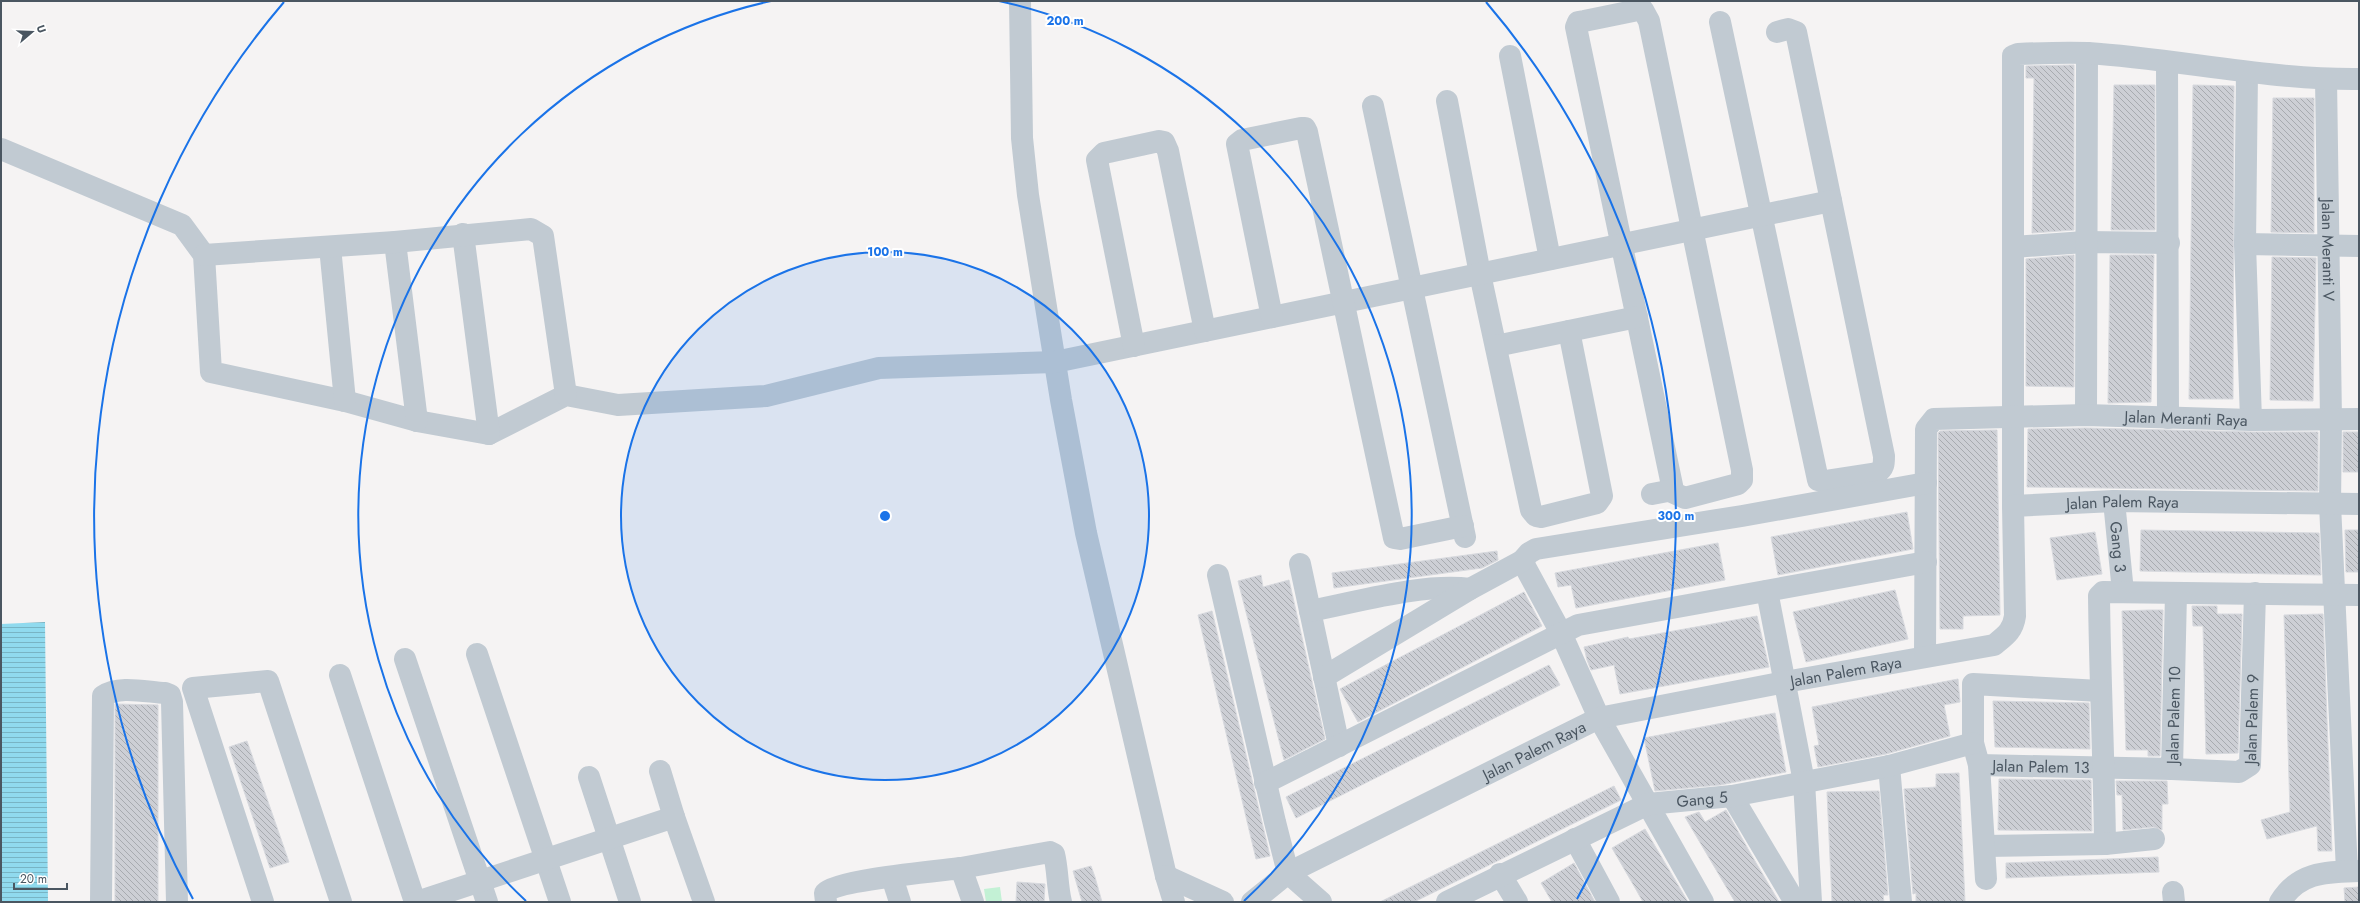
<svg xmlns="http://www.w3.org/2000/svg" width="2360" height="903" font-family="Jost,sans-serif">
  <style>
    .garden { fill: #c3f1d5 }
    .water { fill: url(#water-rules) }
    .building { fill: url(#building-back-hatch); stroke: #d7d9de }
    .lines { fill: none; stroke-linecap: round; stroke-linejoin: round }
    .minor { stroke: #c1cad2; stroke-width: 22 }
    .ring { fill: none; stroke: #1a73e8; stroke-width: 2 }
    .labels { text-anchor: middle; stroke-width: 4; stroke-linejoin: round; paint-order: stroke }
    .street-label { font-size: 16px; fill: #4a5661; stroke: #fff }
    .centre { fill: #1a73e8; stroke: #fff; stroke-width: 2 }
    .ring-label { font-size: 12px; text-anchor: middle; font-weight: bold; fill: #1a73e8; stroke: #fff; stroke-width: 4; stroke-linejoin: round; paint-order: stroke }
  </style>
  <defs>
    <pattern id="water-rules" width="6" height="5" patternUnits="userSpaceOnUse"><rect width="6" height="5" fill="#90daee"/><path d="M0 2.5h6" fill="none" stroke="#78b4c4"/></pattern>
    <pattern id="building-back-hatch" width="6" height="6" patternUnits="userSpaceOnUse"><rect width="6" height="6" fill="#cdcfd5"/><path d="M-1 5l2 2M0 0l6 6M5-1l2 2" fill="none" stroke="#a8abb0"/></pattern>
  </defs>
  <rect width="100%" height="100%" fill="#f5f3f3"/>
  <path class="garden" d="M1000 887 1002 902H986L984 889Z"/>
  <path class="water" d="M45 622 48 902H1V624Z"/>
  <path class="building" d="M2074 65V230L2032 233 2034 78H2026V66Z
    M2114 85H2155V230H2111Z
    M2193 85 2234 86 2233 399H2189Z
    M2273 98H2314V233L2271 232Z
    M2074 255V387L2026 386V259Z
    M2110 255H2154L2151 402 2108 403Z
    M2272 257 2316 258 2313 401 2270 400Z
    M2086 428 2251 432H2318V491L2027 487 2028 429Z
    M1997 430 2000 615 1963 616V629H1940L1938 433 1940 431Z
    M2343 432H2359V472H2343Z
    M1907 512 1913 549 1778 575 1771 537Z
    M2141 530 2319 533 2321 575 2140 571Z
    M2345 530H2359V572H2346Z
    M2095 532 2102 574 2057 580 2050 538Z
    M1718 543 1725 580 1576 608 1571 585 1558 587 1555 573Z
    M1497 551 1498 560 1482 568 1334 588 1332 573Z
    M1261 575 1263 587 1289 580 1325 739 1284 760 1238 581Z
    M1895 590 1908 639 1806 662 1793 612Z
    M1524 592 1542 626 1358 722 1340 689Z
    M2192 606H2217V614H2242L2238 753 2206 754 2203 626H2193Z
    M2149 610H2163L2160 756H2148V750H2126L2122 611Z
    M1212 611 1270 856 1256 859 1198 615Z
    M2323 614 2332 851H2318L2317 826 2267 839 2261 820 2290 812 2284 615Z
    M1757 616 1769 667 1620 694 1614 665 1591 670 1587 660 1584 647 1628 637 1629 639Z
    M1549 665 1560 685 1296 818 1286 797Z
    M1958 679 1960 702 1944 705 1950 736 1886 754 1818 767 1814 746 1819 745 1812 707Z
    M1993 701 2089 703 2090 749 1995 747Z
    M115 704 158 705V902H115Z
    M1775 713 1786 772 1720 785 1655 791 1644 738Z
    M247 741 289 862 270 868 229 747Z
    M1959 773 1965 902H1916V893L1913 894 1904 789 1936 787V774Z
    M1999 779 2091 780 2092 831 1998 830Z
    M2116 781H2167L2168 804H2162V830L2153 827 2123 830 2122 795H2117Z
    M1614 786 1621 800 1414 902H1380Z
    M1879 791 1888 895H1883L1884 902H1832L1827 792Z
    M1726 810 1752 856 1779 902H1735L1685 817 1699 812 1705 822Z
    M1645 829 1655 846 1688 902H1643L1634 886 1612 848Z
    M2158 857 2159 872 2006 878V863Z
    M1574 863 1595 902H1552L1541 883Z
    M1091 866 1095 877 1102 902H1082L1073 871Z
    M1017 882 1045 884 1044 902H1016Z
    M2359 887V902H2345L2344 888Z"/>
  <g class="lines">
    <g class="minor">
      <path d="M1020 1 1022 138 1028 195 1061 400 1086 533 1166 876 1174 902"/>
      <path d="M1638 10H1643L1649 21 1742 470V480L1738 484 1685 498 1674 493 1673 490 1576 27 1578 22 1584 21Z"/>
      <path d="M1720 22 1818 480 1825 481 1877 473C1884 468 1884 464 1884 456L1796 32 1788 29 1777 32"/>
      <path d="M1510 56 1550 259"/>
      <path d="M2167 62 2168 418"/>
      <path d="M2247 72 2245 244 2251 420"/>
      <path id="s1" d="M2326 79 2331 420 2330 504 2347 871"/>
      <path d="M1447 101 1480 274 1531 510 1536 516 1541 517 1597 503 1602 496 1569 331"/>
      <path d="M1373 106 1465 537"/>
      <path d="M1 149 182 225 204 255 211 372 345 401 417 421 489 434 566 395 618 405 766 396 879 368 1055 362 1831 201"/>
      <path d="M463 234 489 434"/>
      <path d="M395 242 417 421"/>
      <path d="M2245 244 2359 246"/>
      <path d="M330 247 345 401"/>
      <path d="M2013 247 2085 242 2169 243"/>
      <path d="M204 255 395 242 531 229 543 236 566 395"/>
      <path d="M1272 317 1237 144 1242 140 1301 128H1305L1307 132 1394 538 1400 539 1463 526"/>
      <path d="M1134 346 1097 160 1104 153 1159 141 1164 142 1168 151 1205 331"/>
      <path d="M1496 346 1637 317"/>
      <path d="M2086 415 2087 53"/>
      <path d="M1652 494 1673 490"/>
      <path id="s2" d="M2114 501 2123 592"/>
      <path d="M2013 506V56L2018 54C2041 53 2065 52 2088 53 2178 59 2268 80 2359 79"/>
      <path d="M1522 561 1561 633 1599 718 1703 902"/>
      <path d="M1300 564 1339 746"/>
      <path d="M1218 575 1275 822 1288 873 1321 902"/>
      <path d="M1767 591 1804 782 1811 902"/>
      <path d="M1310 611C1358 602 1422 583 1470 589"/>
      <path d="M477 654 560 902"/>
      <path id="s3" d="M1925 656 1926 429 1934 419 2086 415 2251 420 2359 419"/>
      <path d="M405 659 487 902"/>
      <path d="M340 675 415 902"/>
      <path d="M1324 677 1470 589 1522 561 1529 553 1536 549 1742 516 1926 483"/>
      <path id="s4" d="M1979 765 2172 769 2176 593"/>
      <path d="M1889 766 1901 902"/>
      <path id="s5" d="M2172 769 2239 772 2250 765 2255 593"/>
      <path d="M660 771 674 817"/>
      <path d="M589 777 630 902"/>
      <path d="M1265 783 1578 625 1926 562"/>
      <path d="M1732 796 1795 902"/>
      <path d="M1575 839 1609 902"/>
      <path d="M2105 844C2104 761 2100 679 2099 596L2103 592 2359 595"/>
      <path d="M1985 846 2105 844 2154 839"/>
      <path d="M961 868 1050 852 1054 854C1058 870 1057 886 1061 902"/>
      <path d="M1500 874 1517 902"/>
      <path d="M1166 876 1223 902"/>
      <path d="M892 877 900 902"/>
      <path d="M1986 879 1979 765 1973 743V684L2100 691"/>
      <path d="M2173 892 2174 902"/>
      <path d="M101 902 103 696C119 685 146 692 165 693L170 695 172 702 177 902"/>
      <path d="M263 902 193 688 268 681 341 902"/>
      <path d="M417 902 674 817 704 902"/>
      <path d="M826 902 825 893C836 880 938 871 961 868L973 902"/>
      <path id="s6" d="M1252 902 1288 873 1599 718 1785 682 1994 645C2005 636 2013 631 2015 616L2013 506 2114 501 2359 504"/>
      <path id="s7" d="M1447 902 1648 804 1732 796 1889 766 1973 743"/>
      <path d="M2280 902C2299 871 2327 872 2359 871"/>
    </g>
  </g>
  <circle cx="885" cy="516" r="264" fill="#1a73e8" fill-opacity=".12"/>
  <g class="ring">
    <circle cx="885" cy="516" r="264"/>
    <path d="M526 901A527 527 0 0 1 771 1M999 1A527 527 0 0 1 1244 901"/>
    <path d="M193 899A791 791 0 0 1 284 2M1486 2A791 791 0 0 1 1577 899"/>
  </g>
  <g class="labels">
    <g class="street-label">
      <text dy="6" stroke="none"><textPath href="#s1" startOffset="171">Jalan Meranti V</textPath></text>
      <text dy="6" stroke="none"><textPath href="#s3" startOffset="492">Jalan Meranti Raya</textPath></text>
      <text dy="6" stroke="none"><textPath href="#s6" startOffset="1052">Jalan Palem Raya</textPath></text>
      <text dy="6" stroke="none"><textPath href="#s2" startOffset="46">Gang 3</textPath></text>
      <text dy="6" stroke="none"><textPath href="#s6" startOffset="645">Jalan Palem Raya</textPath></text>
      <text dy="6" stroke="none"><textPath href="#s4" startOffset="247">Jalan Palem 10</textPath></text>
      <text dy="6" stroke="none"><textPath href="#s5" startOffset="126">Jalan Palem 9</textPath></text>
      <text dy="6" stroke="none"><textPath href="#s6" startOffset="321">Jalan Palem Raya</textPath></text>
      <text dy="6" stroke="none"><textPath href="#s4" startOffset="62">Jalan Palem 13</textPath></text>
      <text dy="6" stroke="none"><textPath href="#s7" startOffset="278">Gang 5</textPath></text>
    </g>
  </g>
  <circle cx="885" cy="516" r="6" class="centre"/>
  <g class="ring-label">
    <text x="1065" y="25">200 m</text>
    <text x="885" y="256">100 m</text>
    <text x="1676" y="520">300 m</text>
  </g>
  <rect width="2360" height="903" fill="none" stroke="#4a5661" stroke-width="4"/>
  <g transform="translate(32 32) rotate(71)" stroke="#ffffff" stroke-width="3" paint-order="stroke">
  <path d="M0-3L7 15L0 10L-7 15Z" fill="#4a5661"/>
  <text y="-6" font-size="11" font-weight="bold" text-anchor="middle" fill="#4a5661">U</text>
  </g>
  <path d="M14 883v6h53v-6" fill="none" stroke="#4a5661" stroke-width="2"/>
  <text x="20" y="883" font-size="12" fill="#4a5661" stroke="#ffffff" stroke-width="3" paint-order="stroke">20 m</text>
</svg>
